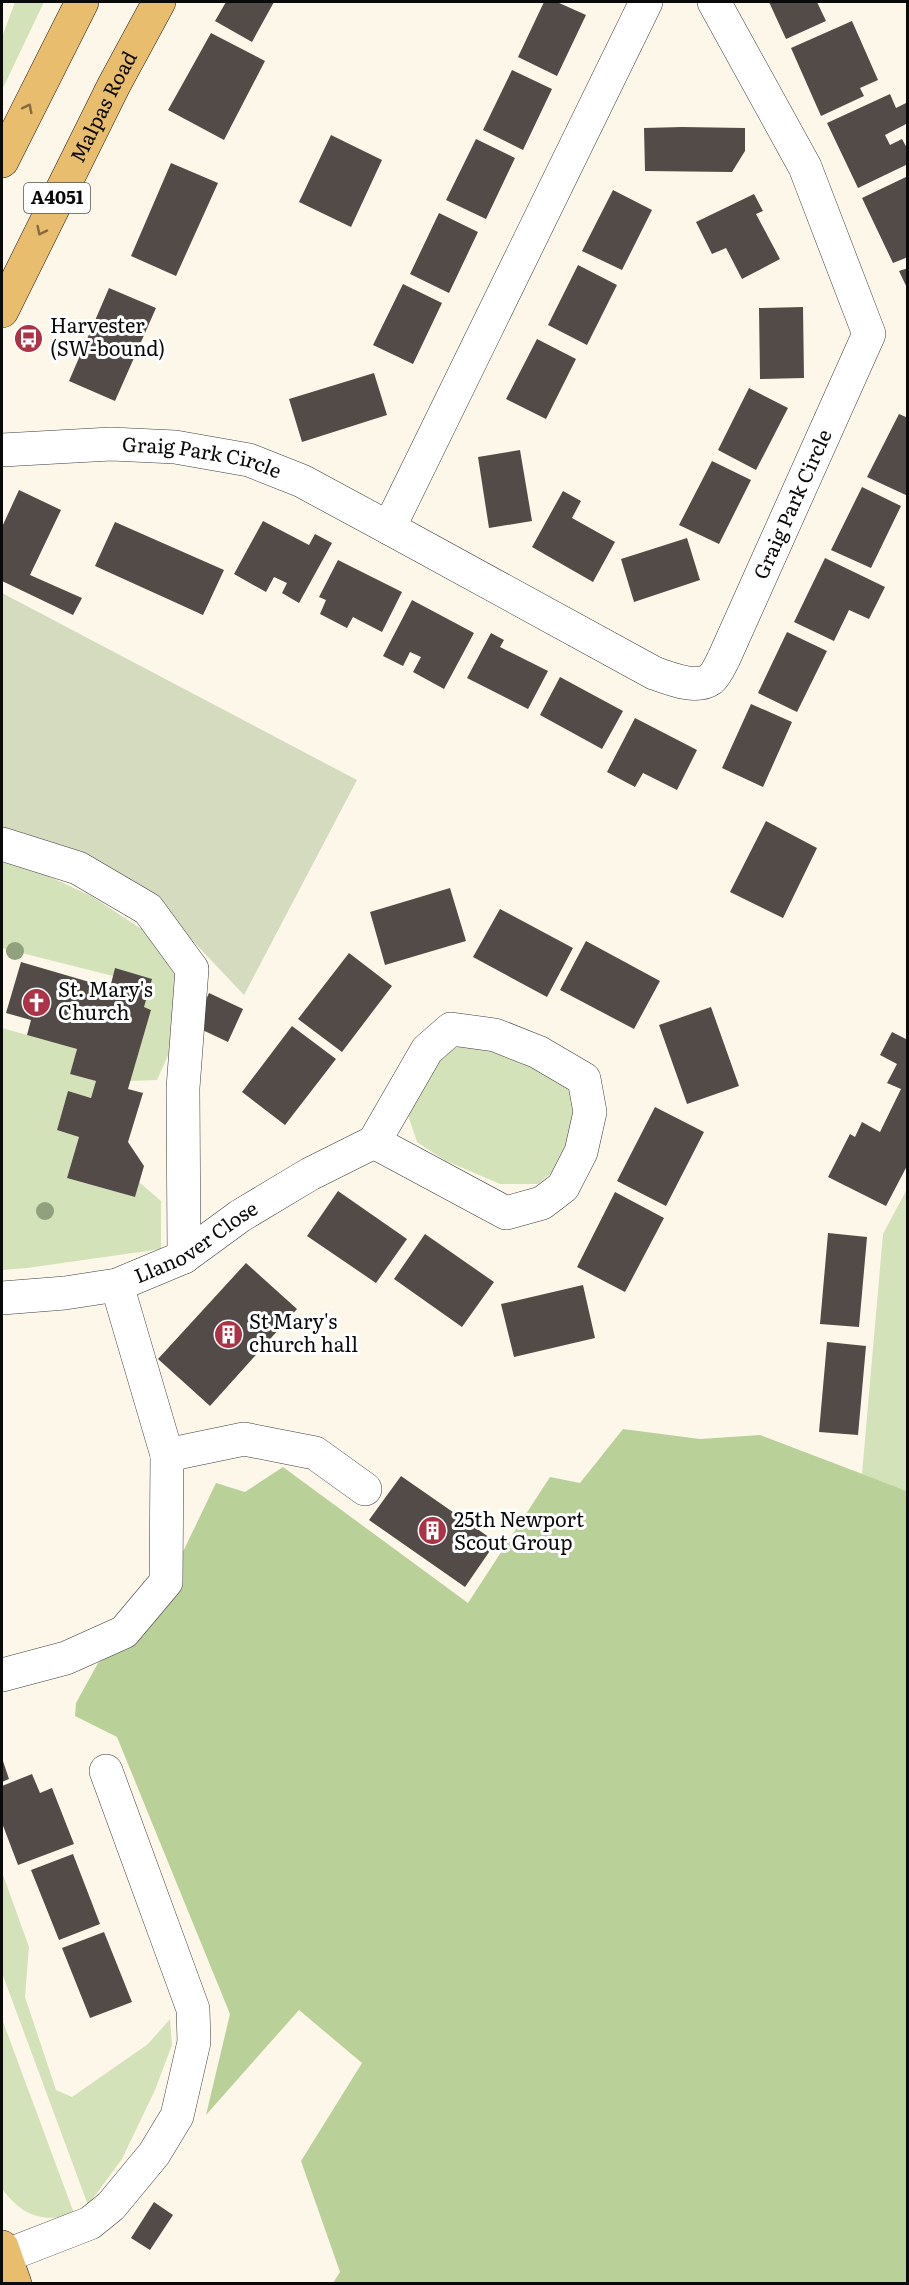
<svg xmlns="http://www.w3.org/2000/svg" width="909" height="2285" font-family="Literata,serif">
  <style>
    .green { fill: #d3e2b8 }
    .forest { fill: #b9d199 }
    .cemetery { fill: #d5dbbf }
    .building { fill: #524b48 }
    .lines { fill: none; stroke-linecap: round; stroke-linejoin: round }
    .minor-casing { stroke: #3d3d3d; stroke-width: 34 }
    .major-casing { stroke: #1b1b1b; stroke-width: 34 }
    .minor { stroke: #fff; stroke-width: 33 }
    .major { stroke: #e9bd6e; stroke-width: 33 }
    .tree { fill: #8fa17d }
    .oneway { stroke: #856c41 }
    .labels { text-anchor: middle; stroke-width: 6; stroke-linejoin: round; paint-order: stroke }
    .shield { fill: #fff; stroke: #545454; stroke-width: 1.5 }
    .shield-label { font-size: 18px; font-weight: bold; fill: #0a0a0a }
    .street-label { font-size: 20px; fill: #0a0a0a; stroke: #fff }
    .poi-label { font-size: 20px; fill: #0a0a0a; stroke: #fff; text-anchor: start }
  </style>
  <rect width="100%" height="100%" fill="#fdf7ea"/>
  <path class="green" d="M15 2H44L2 90V37Z
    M2 862 31 868 93 897 158 940 179 975 177 1035 157 1080 130 1081 151 1010 144 1007 115 969 113 976 2 948Z
    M2 1028 77 1049 70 1074 96 1081 91 1098 68 1091 57 1130 79 1137 67 1178 135 1197 139 1182 161 1201V1249L27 1268 2 1270Z
    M457 1047H483L530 1066 567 1084 577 1102 571 1130 556 1169 538 1184H500L444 1160 417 1142 408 1115 438 1057Z
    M907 1189V1491L862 1474 883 1234Z
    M2 1872 29 1947 25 1997 56 2090 72 2097 148 2044 170 2019 172 2045 155 2090 122 2159 88 2205 2 1973Z
    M2 2019 75 2216C40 2221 24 2217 2 2189Z"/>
  <path class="forest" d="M623 1429 700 1439 760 1435 907 1491V2283H333L340 2272 301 2161 362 2063 299 2010 206 2115 230 2014 117 1737 75 1716 76 1703 98 1663 143 1636 173 1591 180 1558 216 1483 245 1492 283 1467 468 1603 550 1477 580 1483Z"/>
  <path class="cemetery" d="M2 593 357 780 244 995 157 903 2 835Z"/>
  <path class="building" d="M226 2H274L252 42 215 21Z
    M544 2H557L586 15 557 76 518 57Z
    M769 2H817L826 21 786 39Z
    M852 21 878 80 860 88 864 96 821 116 791 48Z
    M211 33 265 61 224 140 168 110Z
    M512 70 552 89 523 150 483 130Z
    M890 94 896 108 908 102V123L885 135 890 145 902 139 908 150V164L858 188 827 123Z
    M682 127 745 128V151L732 172 645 171 644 128Z
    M331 135 382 160 351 227 299 202Z
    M476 139 515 158 486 219 446 200Z
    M171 163 218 183 176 276 131 256Z
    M908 176V257L893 263 862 198Z
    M613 190 652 210 622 270 582 251Z
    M754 194 763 211 756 214 780 259 742 279 726 248 712 254 696 222Z
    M439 213 478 232 449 293 410 274Z
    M578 265 617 285 587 345 548 325Z
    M908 268V290L899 271Z
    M403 284 442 303 413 364 373 345Z
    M109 288 156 308 115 401 69 381Z
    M803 307 804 378 760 379 759 308Z
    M537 339 576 359 546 419 506 399Z
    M374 373 387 415 302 442 289 399Z
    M749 388 788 408 756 470 718 450Z
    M899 414 908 418V496L867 477Z
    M520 450 532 521 489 528 478 457Z
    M712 461 751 480 719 544 679 525Z
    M862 487 901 506 871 568 831 550Z
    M19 490 61 510 30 575 82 598 73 615 2 581V527Z
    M563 491 581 501 572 518 615 542 593 582 532 547Z
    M263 521 309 545 315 534 332 543 299 603 282 593 287 583 274 577 266 592 234 574Z
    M115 522 224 570 203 615 95 566Z
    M687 538 700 580 634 602 621 559Z
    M825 558 885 587 869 619 849 610 834 641 794 622Z
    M338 560 402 592 382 632 353 617 347 628 320 614 326 600 319 597Z
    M412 600 474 633 444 689 413 672 421 657 410 652 403 666 383 656Z
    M787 632 827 651 797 712 758 693Z
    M491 633 504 640 500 647 548 671 528 709 467 678Z
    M560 677 623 711 602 749 540 715Z
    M751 704 792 722 763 787 722 768Z
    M635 718 697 750 677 790 643 773 635 787 607 772Z
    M766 821 817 848 783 918 730 892Z
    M450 888 466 941 385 965 370 912Z
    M500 909 573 948 547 997 473 957Z
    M586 941 660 981 634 1029 560 990Z
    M349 953 392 986 342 1052 298 1019Z
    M21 962 110 988 115 968 152 979 144 1007 151 1010 128 1089 143 1093 128 1142 144 1166 135 1197 67 1178 79 1137 57 1130 68 1091 91 1098 96 1081 70 1074 77 1049 27 1035 31 1020 6 1013Z
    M209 993 243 1009 228 1042 194 1026Z
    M711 1007 739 1086 687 1104 659 1025Z
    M292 1026 336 1059 285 1125 242 1092Z
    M892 1032 908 1040V1164L886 1206 828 1177 850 1134 855 1137 862 1122 880 1132 901 1089 887 1083 897 1064 880 1055Z
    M655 1107 704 1132 666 1206 617 1181Z
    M338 1191 407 1239 376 1283 307 1236Z
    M615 1192 664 1218 625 1292 577 1267Z
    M828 1233 867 1237 859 1327 820 1324Z
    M425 1234 494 1282 462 1327 394 1279Z
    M246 1263 297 1309 210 1406 158 1359Z
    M583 1285 595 1338 514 1357 501 1304Z
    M827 1342 866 1346 858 1435 819 1432Z
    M401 1476 496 1542 465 1587 369 1520Z
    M2 1758 9 1779 2 1782Z
    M32 1774 40 1793 52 1788 74 1844 18 1865 2 1823V1786Z
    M73 1854 100 1924 59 1940 31 1870Z
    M104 1932 132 2002 90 2018 62 1948Z
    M154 2202 173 2215 150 2250 131 2238Z"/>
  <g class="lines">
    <defs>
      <g id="minor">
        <path id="s1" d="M646 2 389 528 654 673C669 678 696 690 711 679 716 675 721 664 724 658L869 334 805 167 714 2"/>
        <path id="s2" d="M2 450 111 444 175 447 249 460 302 481 389 528"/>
        <path d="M2 844 78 868 148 909 192 969 183 1088 184 1257"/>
        <path d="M117 1285 167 1455 244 1439 315 1453 365 1489"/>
        <path id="s3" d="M2 1298 65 1293 117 1285 184 1257 240 1216 310 1174 374 1142 427 1050 451 1029 495 1035 538 1052 584 1079 590 1112 581 1152 563 1187 542 1203 506 1213 374 1142"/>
        <path d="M2 1675 66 1658 124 1632 166 1582 167 1455"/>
        <path d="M5 2256 90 2223 111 2206 154 2154 177 2116 194 2042 193 2009 106 1771"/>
      </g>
      <g id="major">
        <path d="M2 161 82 2"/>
        <path id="s4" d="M2 311 114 85 159 2"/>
        <path d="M2 2247 15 2284"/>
      </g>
    </defs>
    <use href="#minor" class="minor-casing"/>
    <use href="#major" class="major-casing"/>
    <use href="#minor" class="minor"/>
    <use href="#major" class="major"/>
  </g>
  <g class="tree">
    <circle cx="15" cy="951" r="9"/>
    <circle cx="45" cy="1211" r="9"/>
  </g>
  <defs><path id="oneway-chevron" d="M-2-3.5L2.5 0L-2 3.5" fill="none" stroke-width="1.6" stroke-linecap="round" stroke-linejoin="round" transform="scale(1.5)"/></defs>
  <g class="oneway">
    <use href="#oneway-chevron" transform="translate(28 108) rotate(-63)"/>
    <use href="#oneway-chevron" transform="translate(41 231) rotate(116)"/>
  </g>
  <defs>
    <symbol id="bus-disc" viewBox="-11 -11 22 22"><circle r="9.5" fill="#aa3346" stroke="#fff"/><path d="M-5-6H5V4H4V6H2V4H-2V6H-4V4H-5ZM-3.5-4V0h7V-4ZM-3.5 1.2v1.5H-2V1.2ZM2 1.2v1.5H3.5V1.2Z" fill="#fff"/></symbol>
    <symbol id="church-disc" viewBox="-11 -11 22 22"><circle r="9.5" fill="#aa3346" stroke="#fff"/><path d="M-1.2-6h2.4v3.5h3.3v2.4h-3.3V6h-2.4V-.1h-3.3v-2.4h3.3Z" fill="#fff"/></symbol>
    <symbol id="building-disc" viewBox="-11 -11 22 22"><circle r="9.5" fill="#aa3346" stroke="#fff"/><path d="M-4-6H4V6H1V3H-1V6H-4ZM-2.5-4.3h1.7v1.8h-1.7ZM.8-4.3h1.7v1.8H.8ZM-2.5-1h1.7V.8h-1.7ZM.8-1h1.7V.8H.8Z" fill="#fff"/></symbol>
  </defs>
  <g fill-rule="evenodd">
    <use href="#bus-disc" x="12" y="322" width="33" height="33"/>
    <use href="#church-disc" x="20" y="986" width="33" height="33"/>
    <use href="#building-disc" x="212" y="1318" width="33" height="33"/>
    <use href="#building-disc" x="416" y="1514" width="33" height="33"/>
  </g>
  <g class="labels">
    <rect class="shield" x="24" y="183" width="66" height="30" rx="4.5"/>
    <g class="shield-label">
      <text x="57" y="204">A4051</text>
    </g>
    <g class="street-label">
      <text dy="7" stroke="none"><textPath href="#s4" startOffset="228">Malpas Road</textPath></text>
      <text dy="7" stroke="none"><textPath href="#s2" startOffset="201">Graig Park Circle</textPath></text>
      <text dy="7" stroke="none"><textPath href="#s1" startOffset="1140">Graig Park Circle</textPath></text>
      <text dy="7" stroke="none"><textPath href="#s3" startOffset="206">Llanover Close</textPath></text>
    </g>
    <g class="poi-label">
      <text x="50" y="333">Harvester<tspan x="50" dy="23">(SW-bound)</tspan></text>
      <text x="58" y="997">St. Mary's<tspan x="58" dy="23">Church</tspan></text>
      <text x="249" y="1329">St Mary's<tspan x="249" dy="23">church hall</tspan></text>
      <text x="454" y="1527">25th Newport<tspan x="454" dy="23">Scout Group</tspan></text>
    </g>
  </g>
  <rect width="909" height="2285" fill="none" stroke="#0a0a0a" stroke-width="6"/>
</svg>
